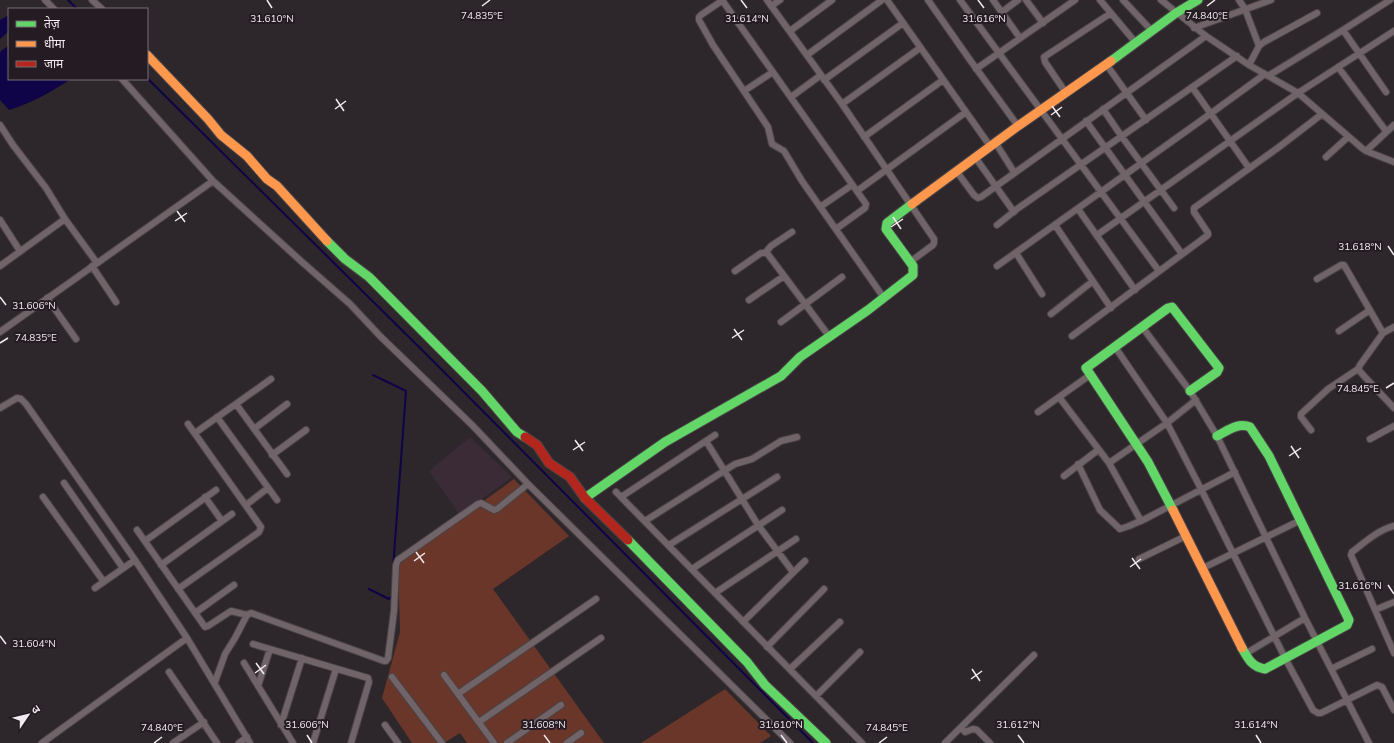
<svg xmlns="http://www.w3.org/2000/svg" width="1394" height="743" font-family="Mulish,'Noto Sans Devanagari',sans-serif">
  <style>
    .built { fill: #3a2b36 }
    .green { fill: #6a3629 }
    .water { fill: #0e0447 }
    .lines { fill: none; stroke-linecap: round; stroke-linejoin: round }
    .stream { stroke: #0e0447; stroke-width: 2 }
    .street-casing { stroke: #484346; stroke-width: 8 }
    .fast-casing { stroke: #484346; stroke-width: 11 }
    .slow-casing { stroke: #484346; stroke-width: 11 }
    .jam-casing { stroke: #484346; stroke-width: 11 }
    .street { stroke: #716468; stroke-width: 6 }
    .fast { stroke: #63d668; stroke-width: 9 }
    .slow { stroke: #ff974d; stroke-width: 9 }
    .jam { stroke: #b3261e; stroke-width: 9 }
    .ticks { fill: none; stroke: #f1eaef; stroke-width: 1.5 }
    .ticks-label { font-size: 10px; text-anchor: middle; fill: #f1eaef; stroke: #251b23; stroke-width: 4; stroke-linejoin: round; paint-order: stroke }
  </style>
  <rect width="100%" height="100%" fill="#2d272c"/>
  <path class="built" d="M470 437 512 477 460 515 429 471Z"/>
  <path class="green" d="M514 479 569 536 493 589 604 743H467L460 733 444 743H412L382 698 400 632 398 563Z
    M725 689 771 736 760 743H641Z"/>
  <path class="water" d="M9 15V31L0 39V20Z
    M9 45V79H71C51 92 32 103 9 110L0 100V52Z"/>
  <g class="lines">
    <path class="stream" d="M68 0 77 9
      M147 78 425 353 813 743
      M373 375 406 391 393 569
      M369 589 389 599 392 596"/>
    <defs>
      <path id="street" d="M45 0 54 9
        M92 0 102 9
        M722 0 866 204 865 208 836 229
        M723 0 701 15 699 17V20L713 45 768 127 772 144 784 151 802 181 884 298
        M767 0 842 104 934 239V243L933 245 910 262
        M887 0 990 146
        M928 0 970 60 1018 126
        M960 0 1159 271
        M993 0 1020 38
        M1026 0 1043 23
        M1100 0 1136 43
        M1123 0 1152 31
        M1161 0 1206 36 1249 65 1298 93 1363 149 1371 153 1394 162
        M1239 0 1245 9 1259 46
        M771 6 780 0
        M1002 12 1018 0
        M1194 28 1271 0
        M1343 30 1386 92
        M790 31 832 0
        M807 55 882 0
        M1106 64 1146 120
        M1249 65 1259 46 1264 42 1317 13
        M1338 67 1386 131
        M976 69 1075 0
        M1268 76 1343 30 1390 0
        M122 79 213 181 302 262 350 304 380 336 473 426 528 484 790 743
        M824 80 903 23
        M1192 87 1249 168
        M744 91 773 72
        M1066 93 1045 62 1044 57 1111 13
        M791 97 821 75
        M842 104 920 48
        M1103 109 1122 137 1174 208
        M1086 121 1182 254
        M0 125 13 145 46 188 65 219 97 263
        M864 137 943 80
        M995 142 1014 172
        M1366 151 1394 125
        M975 157 1014 212
        M1326 157 1348 137
        M957 172 974 195 978 198 981 197 1206 36
        M857 191 966 112
        M820 207 852 185
        M1078 209 1135 290
        M0 220 20 251
        M997 225 1017 209 1237 56
        M1055 225 1111 308
        M1097 235 1298 93 1394 31
        M766 252 771 246 792 232
        M1016 253 1042 294
        M0 266 65 219
        M92 266 116 302
        M997 266 1199 122 1265 74
        M735 271 761 253H767L829 336
        M1317 279 1341 265H1344L1383 333
        M47 298 76 339
        M749 300 784 276
        M1051 314 1093 281
        M781 322 842 277
        M1394 327 1383 333 1360 365 1358 369 1364 376 1394 408
        M1143 328 1190 391 1217 436 1305 618 1369 743
        M1339 331 1370 310
        M0 332 213 181
        M1072 336 1208 235V233L1194 212V208L1279 147 1322 114
        M1115 347 1167 423 1201 489 1285 658 1313 710 1318 713H1321L1377 685 1382 687 1394 710
        M1059 397 1109 463 1141 521
        M236 404 287 474
        M0 408 17 398 21 399 26 404 135 560 187 638 250 743
        M1038 412 1090 375
        M217 417 277 500
        M254 429 287 404
        M1311 430 1301 417V414L1328 389 1358 369
        M195 433 271 379
        M1370 439 1394 426
        M706 441 758 525 793 572
        M272 455 306 430
        M1109 463 1167 423 1196 400
        M1078 464 1100 510 1120 529 1129 526 1145 519 1235 472
        M1064 476 1098 450
        M64 483 123 568
        M616 492 862 743
        M43 497 104 582
        M205 497 222 521
        M621 497 715 435
        M246 505 268 488
        M645 521 735 464 752 459 781 441 797 437
        M1394 526C1378 530 1365 542 1352 552L1351 555 1394 653
        M137 530 205 627 208 626 231 611 247 615
        M145 541 216 490
        M669 545 777 477
        M1139 559 1186 536
        M161 565 232 514
        M1203 568 1301 520
        M692 569 782 510
        M95 588 135 560
        M178 589 259 532 261 527 188 424
        M715 593 796 539
        M1375 610 1394 602
        M195 613 234 585
        M743 622 805 561
        M253 644 368 678 369 682 351 743
        M767 647 824 589
        M1245 654 1305 618
        M244 663 293 743
        M790 669 840 622
        M1331 669 1372 649
        M169 672 217 743
        M444 675 494 743
        M392 677 442 743
        M215 682 225 654 235 638 247 615 251 613 384 661H386L388 658 394 611 396 565 398 560 478 504 481 503 494 510 497 509 528 484
        M258 686 270 649
        M458 694 596 599
        M816 696 860 652
        M479 722 601 638
        M281 725 302 658
        M385 725 398 743
        M961 728 965 732 973 729 977 730 990 743
        M42 743 187 638
        M173 743 204 722
        M239 743 247 737
        M313 743 336 669
        M507 743 561 705
        M567 743 581 733
        M945 743 1034 655"/>
      <path id="fast" d="M1111 61 1176 13 1198 0
        M327 241 345 259 369 277 482 391 517 432 525 437
        M1217 436C1227 431 1238 422 1250 427L1269 456 1349 620 1347 625 1265 669C1252 667 1248 659 1242 648
        M585 498 665 442 781 376 800 357 868 310 913 275V266L886 229 887 223 912 204
        M1173 510 1148 462 1086 368 1168 308 1172 307 1219 368 1217 372 1190 391
        M628 540 747 662 765 685 826 743"/>
      <path id="slow" d="M147 55 208 119 221 135 247 156 267 179 277 186 327 241
        M912 204 1018 126 1111 61
        M1173 510 1242 648"/>
      <path id="jam" d="M525 437 537 445 549 463 570 477 585 498 628 540"/>
    </defs>
    <use href="#street" class="street-casing"/>
    <use href="#fast" class="fast-casing"/>
    <use href="#slow" class="slow-casing"/>
    <use href="#jam" class="jam-casing"/>
    <use href="#street" class="street"/>
    <use href="#fast" class="fast"/>
    <use href="#slow" class="slow"/>
    <use href="#jam" class="jam"/>
  </g>
  <path class="ticks" d="M267 0 272 8M741 0 747 8M978 0 984 8M482 6 490 0M1207 6 1215 0M336 99 344 111M1052 106 1060 117M335 109 346 101M1051 115 1062 107M177 211 185 222M893 217 901 229M175 221 187 213M891 227 903 219M1388 246 1394 255M0 297 6 305M734 329 742 340M732 338 744 330M0 343 8 338M1386 388 1394 383M575 440 583 451M1291 446 1299 458M573 450 585 442M1289 456 1301 448M416 552 424 563M1132 558 1140 569M414 561 425 553M1130 567 1141 559M1388 585 1394 594M0 636 6 644M256 663 264 674M972 669 980 681M255 673 266 665M971 679 982 671M307 735 312 743M544 735 550 743M781 735 787 743M1018 735 1024 743M1256 735 1261 743M154 743 162 737M879 743 887 737"/>
  <g class="ticks-label">
    <text x="482" y="19">74.835°E</text>
    <text x="1207" y="19">74.840°E</text>
    <text x="272" y="22">31.610°N</text>
    <text x="747" y="22">31.614°N</text>
    <text x="984" y="22">31.616°N</text>
    <text x="1360" y="250">31.618°N</text>
    <text x="34" y="309">31.606°N</text>
    <text x="36" y="341">74.835°E</text>
    <text x="1358" y="392">74.845°E</text>
    <text x="1360" y="589">31.616°N</text>
    <text x="34" y="647">31.604°N</text>
    <text x="307" y="728">31.606°N</text>
    <text x="544" y="728">31.608°N</text>
    <text x="781" y="728">31.610°N</text>
    <text x="1018" y="728">31.612°N</text>
    <text x="1256" y="728">31.614°N</text>
    <text x="162" y="731">74.840°E</text>
    <text x="887" y="731">74.845°E</text>
  </g>
  <rect x="8" y="8" width="140" height="72" fill="#251b23" stroke="#776e75"/>
  <rect x="16" y="21" width="20" height="6" fill="#63d668" stroke="#776e75"/>
  <text x="44" y="28" font-size="12" fill="#f1eaef">तेज़</text>
  <rect x="16" y="41" width="20" height="6" fill="#ff974d" stroke="#776e75"/>
  <text x="44" y="48" font-size="12" fill="#f1eaef">धीमा</text>
  <rect x="16" y="61" width="20" height="6" fill="#b3261e" stroke="#776e75"/>
  <text x="44" y="68" font-size="12" fill="#f1eaef">जाम</text>
  <g transform="translate(28 715) rotate(55)" stroke="#251b23" stroke-width="3" paint-order="stroke">
  <path d="M0-3L7 15L0 10L-7 15Z" fill="#f1eaef"/>
  <text y="-6" font-size="11" font-weight="bold" text-anchor="middle" fill="#f1eaef">उ</text>
  </g>
</svg>
